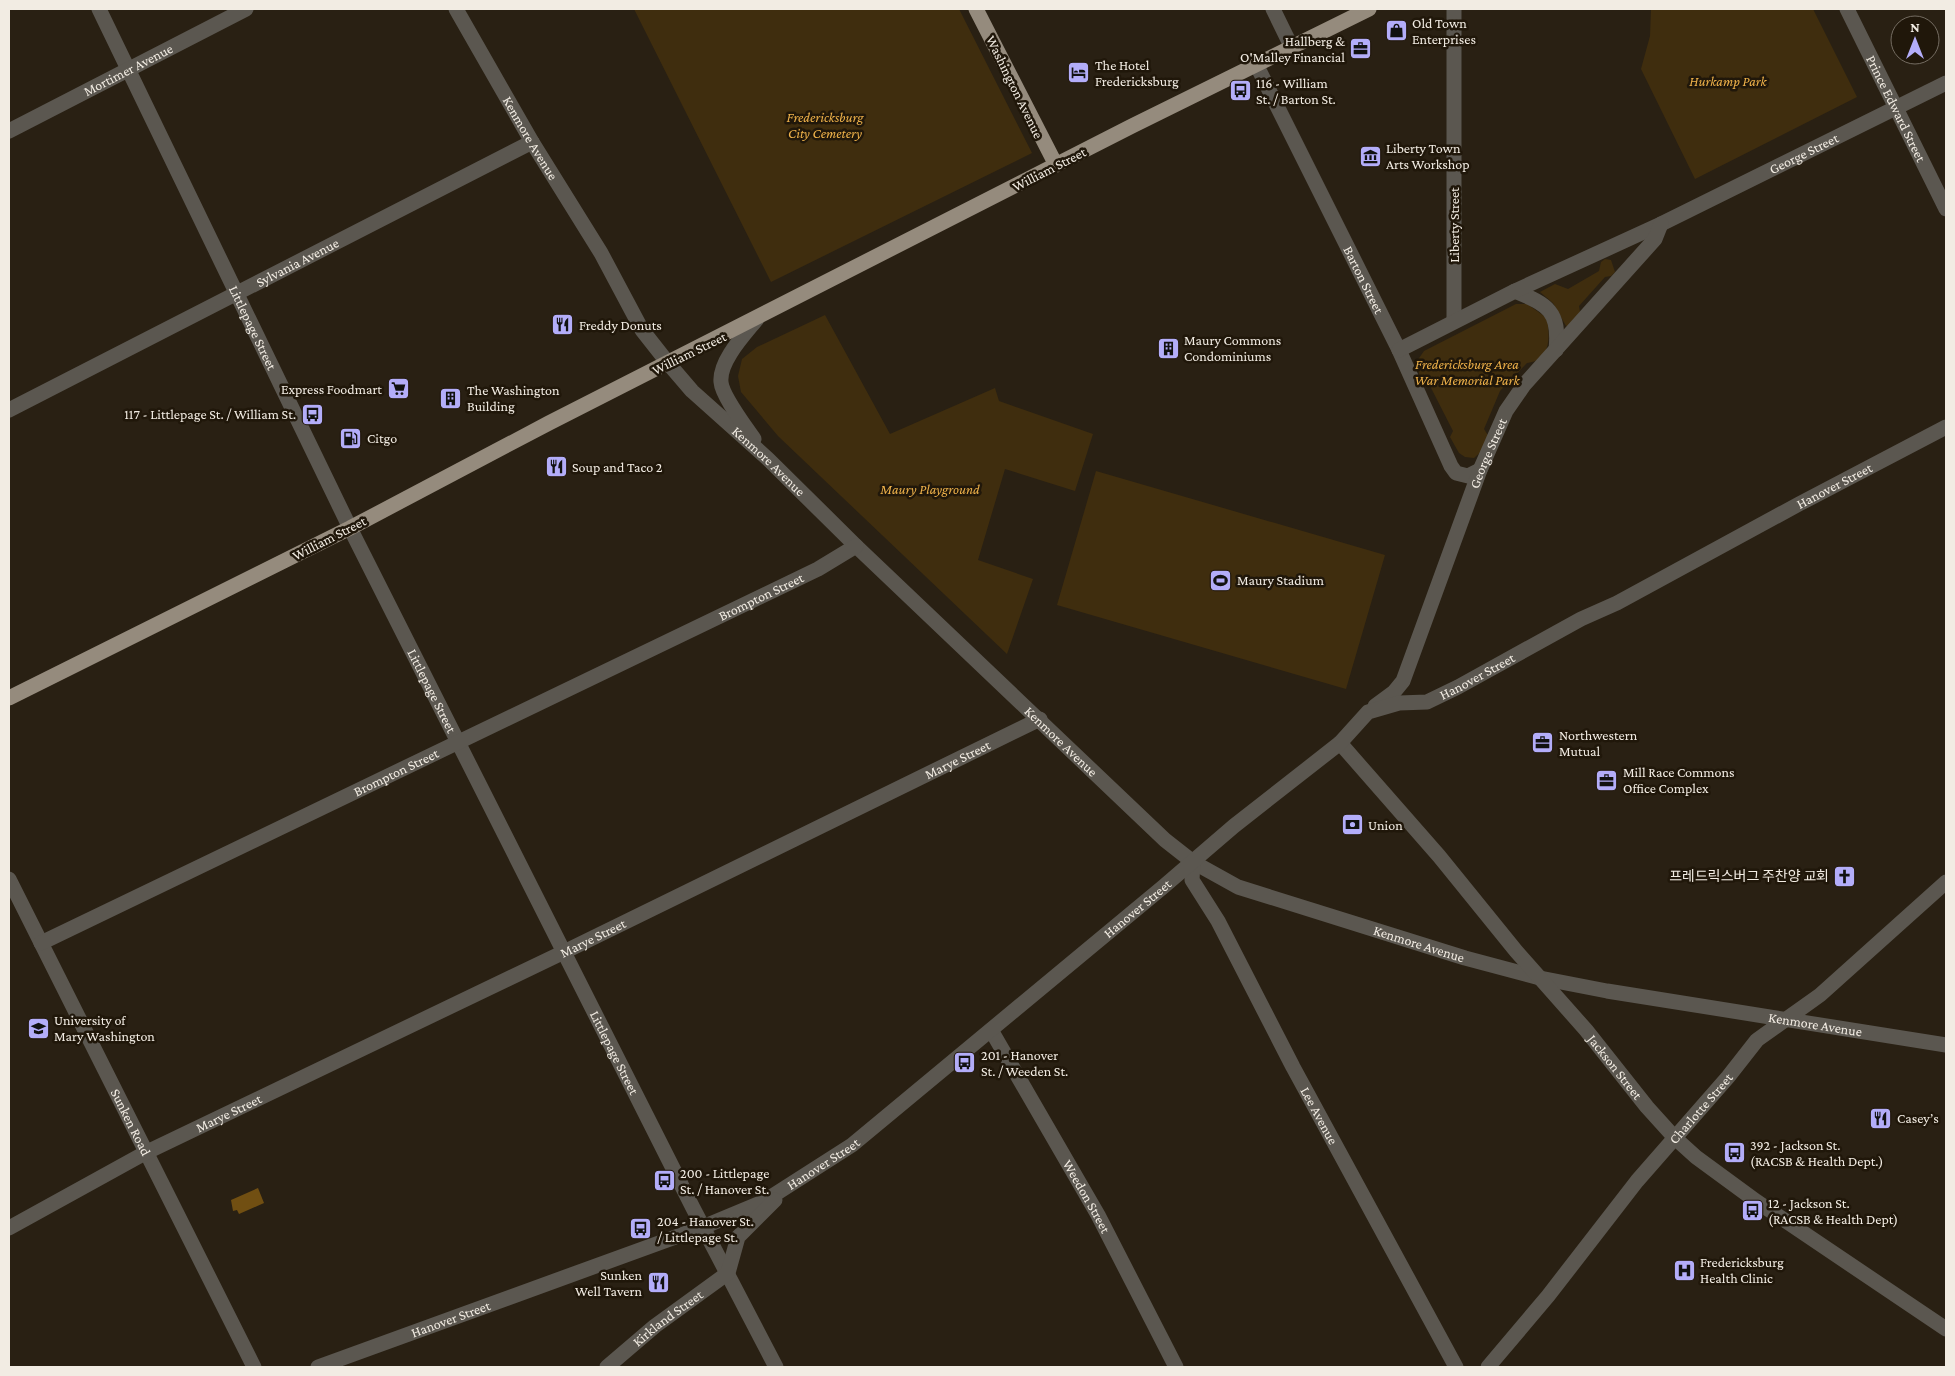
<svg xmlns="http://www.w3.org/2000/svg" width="1955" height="1376" font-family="'Crimson Pro','Noto Sans KR',serif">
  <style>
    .green { fill: #3f2d0e }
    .water { fill: #714f12 }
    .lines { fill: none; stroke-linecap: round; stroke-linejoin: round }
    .minor { stroke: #5b5750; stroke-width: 15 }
    .major { stroke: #958b7d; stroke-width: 15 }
    .labels { text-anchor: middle; stroke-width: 5; stroke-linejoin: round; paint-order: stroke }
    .poi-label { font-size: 14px; fill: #f2ece3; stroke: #20170a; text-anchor: start }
    .street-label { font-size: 14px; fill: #f2ece3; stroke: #20170a }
    .park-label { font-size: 14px; font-style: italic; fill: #efb24a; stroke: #20170a }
  </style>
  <rect width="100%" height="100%" fill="#292013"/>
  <path class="green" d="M634 9H959L1032 153 771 282Z
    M1651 9H1813L1857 97 1695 179 1641 69 1650 36Z
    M1605 259 1611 260 1615 272 1611 276 1605 277 1579 306 1580 312 1570 325 1566 326 1553 303 1540 292 1555 284 1568 289 1599 271 1601 262Z
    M1516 304H1527L1547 318C1550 337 1551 360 1527 363L1500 391 1484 429 1489 437 1484 449 1474 458 1465 457 1459 453 1450 437 1453 431 1428 382 1420 379 1417 361 1424 351Z
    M825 315 890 434 995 388 999 401 1093 434 1075 491 1005 469 978 560 1033 579 1007 654 778 436 741 392 738 376 742 359 757 347Z
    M1096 471 1385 555 1346 689 1057 605Z"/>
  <path class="water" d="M258 1188 264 1203 239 1214 237 1210 233 1211 231 1200Z"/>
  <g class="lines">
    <g class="minor">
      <path id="s1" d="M99 9 350 528 693 1208 776 1367"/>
      <path id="s2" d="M456 9 532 142 601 253 642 330 668 363 692 391 768 459 856 546 1165 840 1193 862 1238 887 1465 958 1540 978 1607 991 1946 1045"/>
      <path d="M1273 9 1292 48"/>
      <path d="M1454 9V321"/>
      <path id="s3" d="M1847 9 1946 209"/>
      <path id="s4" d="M1257 66 1399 350 1451 466 1456 473 1468 476 1480 470"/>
      <path id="s5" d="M9 131 246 9"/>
      <path d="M1515 291C1548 305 1560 311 1556 350"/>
      <path id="s6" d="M1399 350 1515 291 1661 224 1946 83"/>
      <path id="s7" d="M9 410 532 142"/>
      <path d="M754 439C746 427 722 396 721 382 719 361 745 334 757 319"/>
      <path id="s8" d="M1375 706 1394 692 1403 681 1480 470 1506 411 1524 385 1655 239 1661 224"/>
      <path id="s9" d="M1340 743 1439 856 1516 951 1586 1030 1647 1107 1675 1138 1696 1157 1756 1201 1946 1329"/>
      <path id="s10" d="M1193 862 1192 880 1218 921 1293 1067 1456 1367"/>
      <path id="s11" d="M9 879 254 1367"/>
      <path id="s12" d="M41 943 818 569 856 546"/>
      <path id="s13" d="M991 1030 1098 1215 1176 1367"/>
      <path id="s14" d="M9 1228 145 1153 564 952 1040 719"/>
      <path id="s15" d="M318 1367 703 1227 763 1202 852 1145 1163 887 1234 826 1340 743 1368 712 1399 703 1427 702 1458 687 1581 619 1617 603 1799 504 1946 427"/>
      <path id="s16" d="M607 1367 655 1326 728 1273 738 1237 775 1200"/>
      <path id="s17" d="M1488 1367 1548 1296 1637 1181 1728 1077 1757 1040 1820 995 1946 882"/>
    </g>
    <path class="major" d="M976 9 1056 165
      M9 698 350 528 549 423 1132 126 1369 9"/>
  </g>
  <defs>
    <symbol id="shop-square" viewBox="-11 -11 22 22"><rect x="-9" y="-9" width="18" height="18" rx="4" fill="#b3adf9" stroke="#20170a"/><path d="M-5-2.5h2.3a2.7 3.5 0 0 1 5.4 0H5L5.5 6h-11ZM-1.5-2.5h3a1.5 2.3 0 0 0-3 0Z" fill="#111"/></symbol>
    <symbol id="office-square" viewBox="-11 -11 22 22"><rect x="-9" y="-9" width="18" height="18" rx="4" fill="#b3adf9" stroke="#20170a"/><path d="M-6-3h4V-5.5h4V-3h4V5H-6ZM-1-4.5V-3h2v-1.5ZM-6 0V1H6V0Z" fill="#111"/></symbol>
    <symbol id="hotel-square" viewBox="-11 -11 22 22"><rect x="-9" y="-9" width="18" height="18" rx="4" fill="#b3adf9" stroke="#20170a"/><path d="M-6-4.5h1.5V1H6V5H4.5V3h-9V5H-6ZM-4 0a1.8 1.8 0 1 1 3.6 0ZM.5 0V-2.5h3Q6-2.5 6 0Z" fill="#111"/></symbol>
    <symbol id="bus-square" viewBox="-11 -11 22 22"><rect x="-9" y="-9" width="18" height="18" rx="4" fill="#b3adf9" stroke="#20170a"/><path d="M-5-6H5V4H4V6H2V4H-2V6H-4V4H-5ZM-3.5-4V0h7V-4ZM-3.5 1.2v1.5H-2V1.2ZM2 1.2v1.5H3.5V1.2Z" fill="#111"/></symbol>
    <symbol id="museum-square" viewBox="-11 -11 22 22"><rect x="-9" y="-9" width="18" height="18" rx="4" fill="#b3adf9" stroke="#20170a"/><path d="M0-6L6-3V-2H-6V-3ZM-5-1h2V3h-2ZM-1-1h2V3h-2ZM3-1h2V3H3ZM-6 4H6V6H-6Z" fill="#111"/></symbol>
    <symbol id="restaurant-square" viewBox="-11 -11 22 22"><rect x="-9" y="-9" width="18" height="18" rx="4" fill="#b3adf9" stroke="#20170a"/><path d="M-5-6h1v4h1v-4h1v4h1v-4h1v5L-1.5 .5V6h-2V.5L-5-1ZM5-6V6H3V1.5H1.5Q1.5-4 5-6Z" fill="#111"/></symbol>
    <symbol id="building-square" viewBox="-11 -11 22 22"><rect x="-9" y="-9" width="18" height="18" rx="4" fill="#b3adf9" stroke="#20170a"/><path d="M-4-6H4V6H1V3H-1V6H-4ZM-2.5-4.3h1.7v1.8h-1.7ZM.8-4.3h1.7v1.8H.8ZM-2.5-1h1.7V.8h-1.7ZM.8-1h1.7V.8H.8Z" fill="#111"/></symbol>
    <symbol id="supermarket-square" viewBox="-11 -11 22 22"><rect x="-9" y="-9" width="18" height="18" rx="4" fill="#b3adf9" stroke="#20170a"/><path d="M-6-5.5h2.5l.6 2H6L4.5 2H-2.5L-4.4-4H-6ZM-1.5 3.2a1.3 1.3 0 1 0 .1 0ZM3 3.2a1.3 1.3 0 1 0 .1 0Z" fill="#111"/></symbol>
    <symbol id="fuel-square" viewBox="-11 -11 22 22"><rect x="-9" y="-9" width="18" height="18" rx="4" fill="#b3adf9" stroke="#20170a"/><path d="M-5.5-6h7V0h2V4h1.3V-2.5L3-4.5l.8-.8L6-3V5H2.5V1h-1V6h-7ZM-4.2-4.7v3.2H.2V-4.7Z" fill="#111"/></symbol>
    <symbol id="stadium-square" viewBox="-11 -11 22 22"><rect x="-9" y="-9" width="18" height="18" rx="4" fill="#b3adf9" stroke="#20170a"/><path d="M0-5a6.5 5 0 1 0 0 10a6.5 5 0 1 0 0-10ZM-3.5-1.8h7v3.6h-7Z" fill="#111"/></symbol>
    <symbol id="bank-square" viewBox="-11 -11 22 22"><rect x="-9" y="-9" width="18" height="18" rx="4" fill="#b3adf9" stroke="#20170a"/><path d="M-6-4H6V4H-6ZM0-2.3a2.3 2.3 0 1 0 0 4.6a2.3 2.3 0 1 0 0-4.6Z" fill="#111"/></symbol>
    <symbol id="church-square" viewBox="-11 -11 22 22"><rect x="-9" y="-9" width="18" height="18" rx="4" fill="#b3adf9" stroke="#20170a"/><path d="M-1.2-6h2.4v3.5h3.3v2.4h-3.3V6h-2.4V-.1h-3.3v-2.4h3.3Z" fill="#111"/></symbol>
    <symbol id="university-square" viewBox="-11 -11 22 22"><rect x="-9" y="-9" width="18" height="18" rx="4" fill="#b3adf9" stroke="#20170a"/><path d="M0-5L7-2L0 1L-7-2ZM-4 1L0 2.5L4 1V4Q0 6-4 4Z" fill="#111"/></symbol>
    <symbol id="hospital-square" viewBox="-11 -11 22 22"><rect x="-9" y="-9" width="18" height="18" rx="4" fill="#b3adf9" stroke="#20170a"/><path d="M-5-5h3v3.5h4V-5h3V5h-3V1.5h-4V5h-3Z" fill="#111"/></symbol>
  </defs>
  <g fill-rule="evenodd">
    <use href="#shop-square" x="1384" y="18" width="25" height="25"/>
    <use href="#office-square" x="1348" y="36" width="25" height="25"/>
    <use href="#hotel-square" x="1066" y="60" width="25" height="25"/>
    <use href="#bus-square" x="1228" y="78" width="25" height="25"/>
    <use href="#museum-square" x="1358" y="144" width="25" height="25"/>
    <use href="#restaurant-square" x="550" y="312" width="25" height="25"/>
    <use href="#building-square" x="1156" y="336" width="25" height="25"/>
    <use href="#supermarket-square" x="386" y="376" width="25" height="25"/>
    <use href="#building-square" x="438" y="386" width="25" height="25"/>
    <use href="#bus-square" x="300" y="402" width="25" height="25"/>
    <use href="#fuel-square" x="338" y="426" width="25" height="25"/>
    <use href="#restaurant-square" x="544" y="454" width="25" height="25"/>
    <use href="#stadium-square" x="1208" y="568" width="25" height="25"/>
    <use href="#office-square" x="1530" y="730" width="25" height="25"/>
    <use href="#office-square" x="1594" y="768" width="25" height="25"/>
    <use href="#bank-square" x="1340" y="812" width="25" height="25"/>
    <use href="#church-square" x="1832" y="864" width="25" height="25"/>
    <use href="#university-square" x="26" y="1016" width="25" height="25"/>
    <use href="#bus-square" x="952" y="1050" width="25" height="25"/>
    <use href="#restaurant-square" x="1868" y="1106" width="25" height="25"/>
    <use href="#bus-square" x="1722" y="1140" width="25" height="25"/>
    <use href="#bus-square" x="652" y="1168" width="25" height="25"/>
    <use href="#bus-square" x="1740" y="1198" width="25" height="25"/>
    <use href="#bus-square" x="628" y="1216" width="25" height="25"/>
    <use href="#hospital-square" x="1672" y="1258" width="25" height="25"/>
    <use href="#restaurant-square" x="646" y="1270" width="25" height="25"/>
  </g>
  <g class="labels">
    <g class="poi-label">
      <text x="1412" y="28">Old Town<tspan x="1412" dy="16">Enterprises</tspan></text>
      <text x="1345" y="46" text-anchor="end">Hallberg &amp;<tspan x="1345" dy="16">O'Malley Financial</tspan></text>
      <text x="1095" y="70">The Hotel<tspan x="1095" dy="16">Fredericksburg</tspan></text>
      <text x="1256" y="88">116 - William<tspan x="1256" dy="16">St. / Barton St.</tspan></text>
      <text x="1386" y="153">Liberty Town<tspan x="1386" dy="16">Arts Workshop</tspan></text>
      <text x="579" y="330">Freddy Donuts</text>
      <text x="1184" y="345">Maury Commons<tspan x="1184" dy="16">Condominiums</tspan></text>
      <text x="382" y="394" text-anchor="end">Express Foodmart</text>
      <text x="467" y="395">The Washington<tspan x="467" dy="16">Building</tspan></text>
      <text x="296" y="419" text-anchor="end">117 - Littlepage St. / William St.</text>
      <text x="367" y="443">Citgo</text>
      <text x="572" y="472">Soup and Taco 2</text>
      <text x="1237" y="585">Maury Stadium</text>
      <text x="1559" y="740">Northwestern<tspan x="1559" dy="16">Mutual</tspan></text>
      <text x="1623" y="777">Mill Race Commons<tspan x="1623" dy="16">Office Complex</tspan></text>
      <text x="1368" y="830">Union</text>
      <text x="1829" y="881" text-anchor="end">프레드릭스버그 주찬양 교회</text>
      <text x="54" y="1025">University of<tspan x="54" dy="16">Mary Washington</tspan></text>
      <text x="981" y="1060">201 - Hanover<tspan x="981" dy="16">St. / Weeden St.</tspan></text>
      <text x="1897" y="1123">Casey’s</text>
      <text x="1750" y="1150">392 - Jackson St.<tspan x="1750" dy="16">(RACSB &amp; Health Dept.)</tspan></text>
      <text x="680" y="1178">200 - Littlepage<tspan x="680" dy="16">St. / Hanover St.</tspan></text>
      <text x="1768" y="1208">12 - Jackson St.<tspan x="1768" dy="16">(RACSB &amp; Health Dept)</tspan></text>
      <text x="657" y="1226">204 - Hanover St.<tspan x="657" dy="16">/ Littlepage St.</tspan></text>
      <text x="1700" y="1267">Fredericksburg<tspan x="1700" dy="16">Health Clinic</tspan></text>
      <text x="642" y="1280" text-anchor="end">Sunken<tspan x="642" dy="16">Well Tavern</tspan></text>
    </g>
    <g class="street-label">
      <text dy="5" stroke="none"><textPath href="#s5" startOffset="134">Mortimer Avenue</textPath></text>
      <text transform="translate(1015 87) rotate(64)" y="5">Washington Avenue</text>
      <text dy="5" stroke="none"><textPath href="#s3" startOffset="111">Prince Edward Street</textPath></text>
      <text dy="5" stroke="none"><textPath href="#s2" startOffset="149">Kenmore Avenue</textPath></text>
      <text dy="5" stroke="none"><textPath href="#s6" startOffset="450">George Street</textPath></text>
      <text transform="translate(1049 169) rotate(-27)" y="5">William Street</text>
      <text transform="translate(1454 225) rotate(-90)" y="5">Liberty Street</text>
      <text dy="5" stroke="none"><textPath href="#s7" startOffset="324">Sylvania Avenue</textPath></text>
      <text dy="5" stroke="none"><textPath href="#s4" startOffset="239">Barton Street</textPath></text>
      <text dy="5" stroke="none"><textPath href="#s1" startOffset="354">Littlepage Street</textPath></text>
      <text transform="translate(689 353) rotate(-26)" y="5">William Street</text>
      <text dy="5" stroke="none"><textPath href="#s8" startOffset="281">George Street</textPath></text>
      <text dy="5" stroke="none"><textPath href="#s2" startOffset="554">Kenmore Avenue</textPath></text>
      <text dy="5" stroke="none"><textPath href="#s15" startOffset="1776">Hanover Street</textPath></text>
      <text transform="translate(329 538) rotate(-27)" y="5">William Street</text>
      <text dy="5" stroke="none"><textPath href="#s12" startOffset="799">Brompton Street</textPath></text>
      <text dy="5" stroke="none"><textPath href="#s15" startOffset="1371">Hanover Street</textPath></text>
      <text dy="5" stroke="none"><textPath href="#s1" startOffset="759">Littlepage Street</textPath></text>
      <text dy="5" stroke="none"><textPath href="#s2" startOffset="959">Kenmore Avenue</textPath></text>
      <text dy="5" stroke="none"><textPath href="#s14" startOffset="1058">Marye Street</textPath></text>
      <text dy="5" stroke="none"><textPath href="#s12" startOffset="394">Brompton Street</textPath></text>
      <text dy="5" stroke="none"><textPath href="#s15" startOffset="951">Hanover Street</textPath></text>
      <text dy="5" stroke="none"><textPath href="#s14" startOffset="652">Marye Street</textPath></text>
      <text dy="5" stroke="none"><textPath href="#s2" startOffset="1379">Kenmore Avenue</textPath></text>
      <text dy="5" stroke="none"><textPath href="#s2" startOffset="1784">Kenmore Avenue</textPath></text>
      <text dy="5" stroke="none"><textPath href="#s1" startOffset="1164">Littlepage Street</textPath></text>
      <text dy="5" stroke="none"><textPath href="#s9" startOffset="425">Jackson Street</textPath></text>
      <text dy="5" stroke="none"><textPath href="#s17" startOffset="335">Charlotte Street</textPath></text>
      <text dy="5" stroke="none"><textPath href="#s14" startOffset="248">Marye Street</textPath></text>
      <text dy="5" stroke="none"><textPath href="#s10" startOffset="286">Lee Avenue</textPath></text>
      <text dy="5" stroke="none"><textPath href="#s11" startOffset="272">Sunken Road</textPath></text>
      <text dy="5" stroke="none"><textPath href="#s15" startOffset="546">Hanover Street</textPath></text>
      <text dy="5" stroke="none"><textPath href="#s13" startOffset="192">Weedon Street</textPath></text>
      <text dy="5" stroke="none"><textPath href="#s15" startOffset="141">Hanover Street</textPath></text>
      <text dy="5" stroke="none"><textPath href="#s16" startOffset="78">Kirkland Street</textPath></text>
    </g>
    <g class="park-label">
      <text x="1728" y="86">Hurkamp Park</text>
      <text x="825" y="122">Fredericksburg<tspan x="825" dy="16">City Cemetery</tspan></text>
      <text x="1467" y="369">Fredericksburg Area<tspan x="1467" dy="16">War Memorial Park</tspan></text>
      <text x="930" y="494">Maury Playground</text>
    </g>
  </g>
  <rect width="1955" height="1376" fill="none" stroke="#f2ece3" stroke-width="20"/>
  <g transform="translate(1915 40)"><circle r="24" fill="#20170a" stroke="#746c61"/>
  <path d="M0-4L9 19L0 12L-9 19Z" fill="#b3adf9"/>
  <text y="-8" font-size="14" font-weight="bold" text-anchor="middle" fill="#f2ece3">N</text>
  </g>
</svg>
